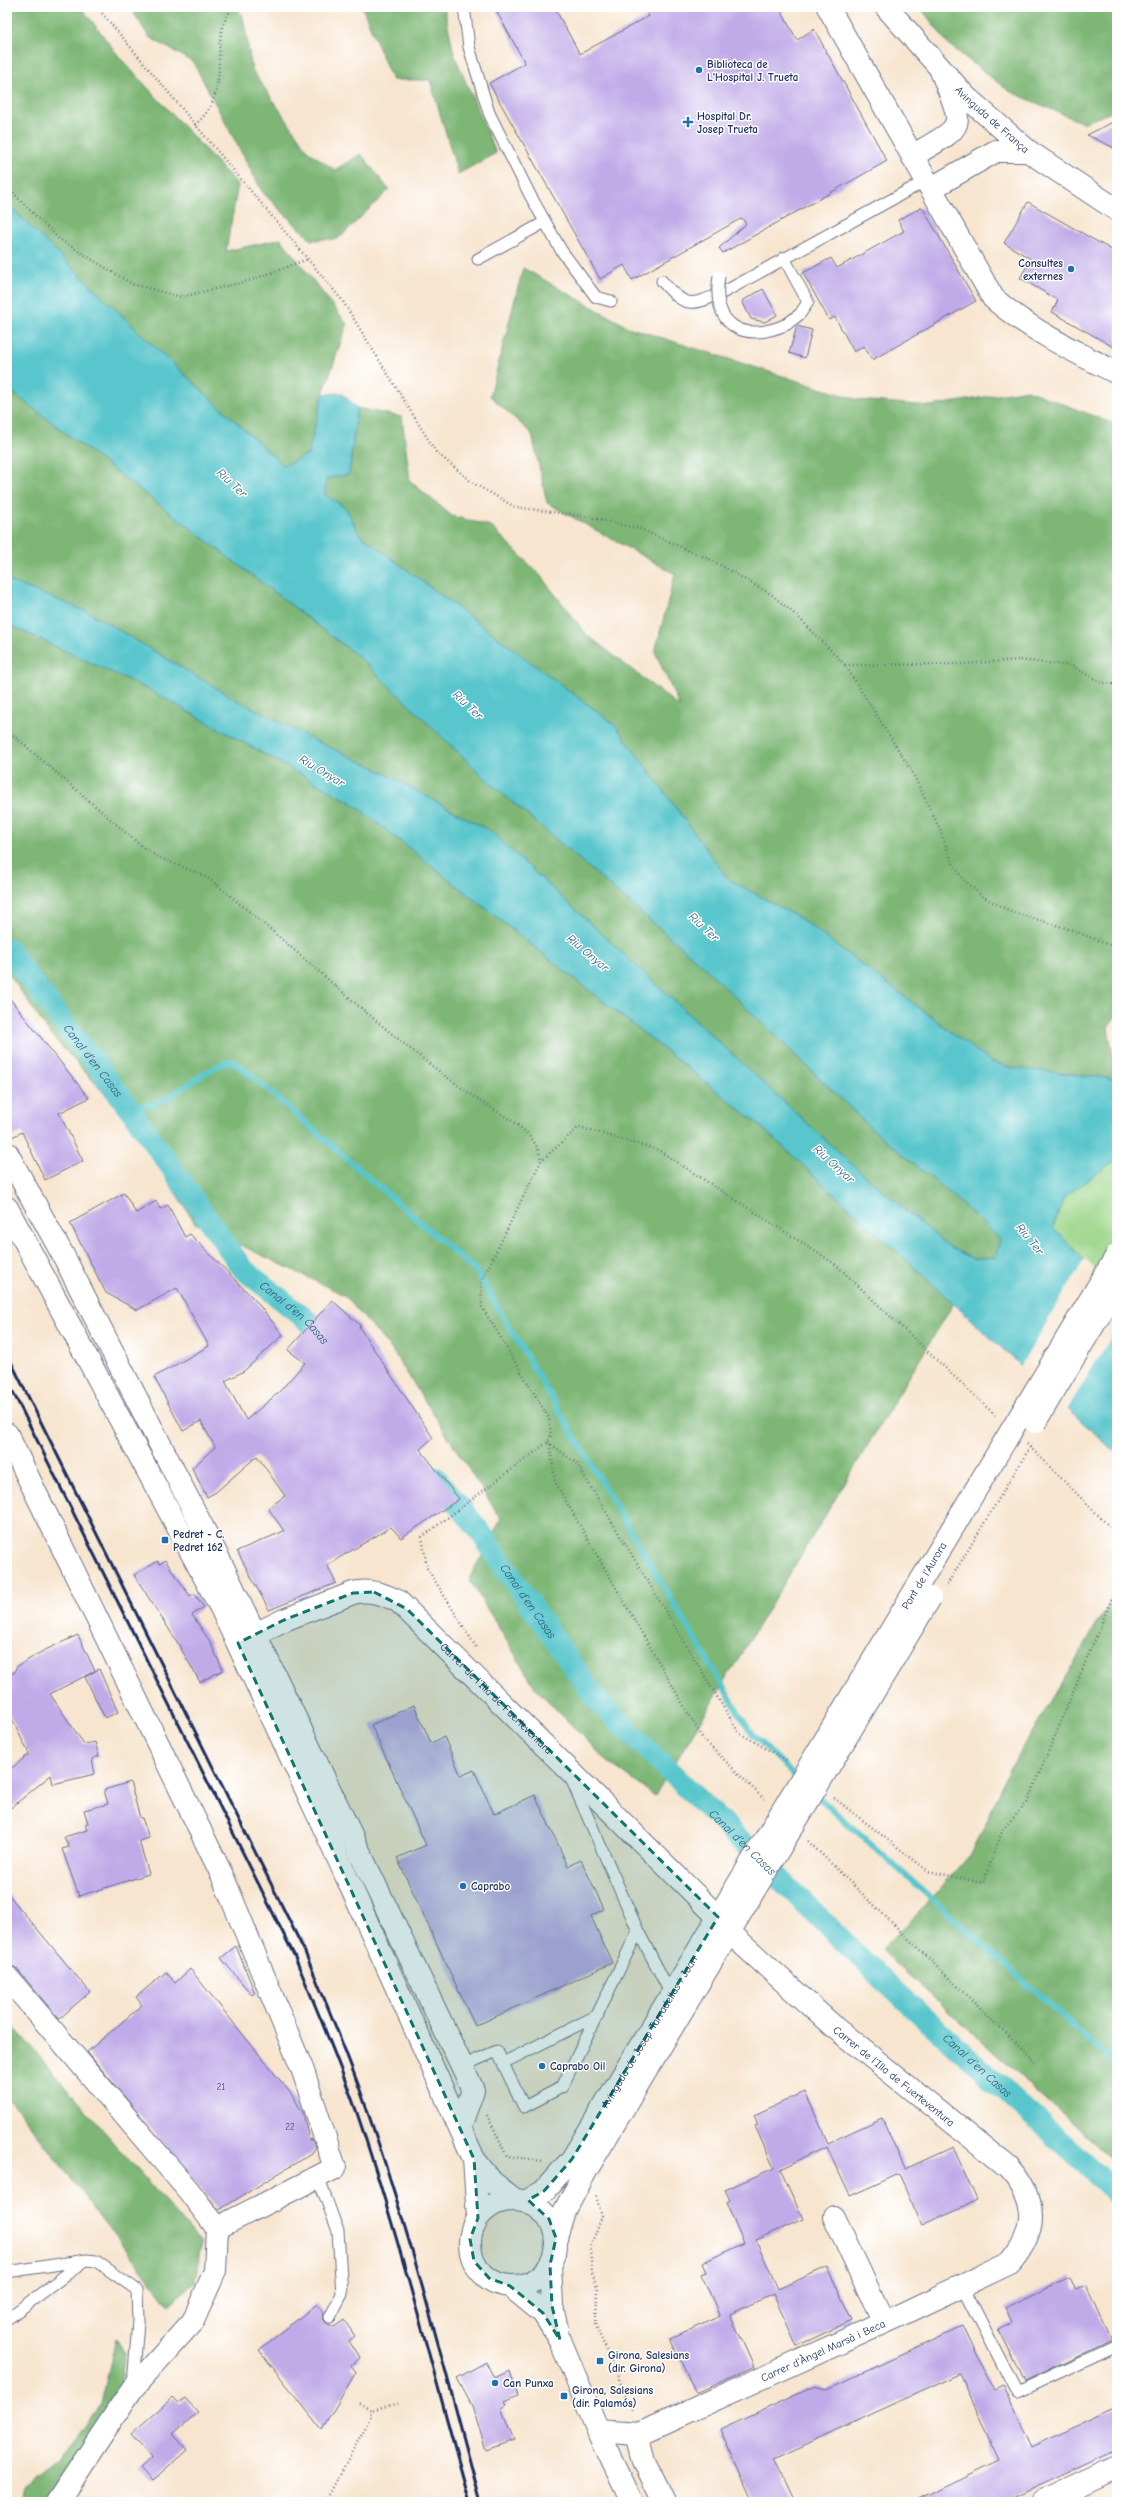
<svg xmlns="http://www.w3.org/2000/svg" width="1124" height="2509" font-family="'Comic Neue',sans-serif">
  <style>
    .green { fill: #9cd588; stroke: #5c8273 }
    .forest { fill: #7db674; stroke: #4c7269 }
    .water { fill: #58c6cc; stroke: #3a7a95 }
    .pier { fill: #f7e5cf }
    .lines { fill: none; stroke-linecap: round; stroke-linejoin: round }
    .stream { stroke: #58c6cc; stroke-width: 6 }
    .canal { stroke: #58c6cc; stroke-width: 22 }
    .building { fill: #c0abe8 }
    .service-casing { stroke: #686f86; stroke-width: 13 }
    .minor-casing { stroke: #686f86; stroke-width: 24 }
    .tertiary-casing { stroke: #686f86; stroke-width: 24 }
    .secondary-casing { stroke: #686f86; stroke-width: 24 }
    .path { stroke: #686f86; stroke-width: 2.5; stroke-dasharray: 1 3; stroke-linecap: butt }
    .service { stroke: #fff; stroke-width: 11 }
    .minor { stroke: #fff; stroke-width: 22 }
    .tertiary { stroke: #fff; stroke-width: 22 }
    .secondary { stroke: #fff; stroke-width: 22 }
    .rail { stroke: #1b2f5e; stroke-width: 3 }
    .service-bridge-casing { stroke: #686f86; stroke-width: 13; stroke-linecap: butt }
    .secondary-bridge-casing { stroke: #686f86; stroke-width: 24; stroke-linecap: butt }
    .path-bridge { stroke: #686f86; stroke-width: 2.5; stroke-dasharray: 1 3; stroke-linecap: butt }
    .service-bridge { stroke: #fff; stroke-width: 11 }
    .secondary-bridge { stroke: #fff; stroke-width: 22 }
    .marked { fill: #0f766e; fill-opacity: 0.2; stroke: #0f766e; stroke-width: 3; stroke-dasharray: 8 5; stroke-linejoin: round }
    .poi-dot { fill: #1f6fb2; stroke: #fff; stroke-width: 1.5 }
    .labels { text-anchor: middle; stroke-width: 3; stroke-linejoin: round; paint-order: stroke }
    .number-label { font-size: 9px; fill: #444e80 }
    .poi-label { font-size: 11px; font-weight: bold; fill: #1b2f5e; stroke: #fff; text-anchor: start }
    .street-label { font-size: 11px; fill: #1b2f5e; stroke: #fff }
    .water-label { font-size: 12px; font-style: italic; fill: #2d5c7f; stroke: #fff }
  </style>
  <rect width="100%" height="100%" fill="#fff"/>
  <filter id="ink" filterUnits="userSpaceOnUse"><feTurbulence type="fractalNoise" baseFrequency=".025" numOctaves="2"/><feDisplacementMap in="SourceGraphic" scale="8" xChannelSelector="R" yChannelSelector="G"/><feConvolveMatrix kernelMatrix="1 2 1 2 8 2 1 2 1" color-interpolation-filters="sRGB"/></filter>
  <filter id="wash" filterUnits="userSpaceOnUse"><feTurbulence type="fractalNoise" baseFrequency=".012" numOctaves="4" result="noise"/><feDisplacementMap in="SourceGraphic" scale="16" xChannelSelector="R" yChannelSelector="G"/><feGaussianBlur stdDeviation="0.9" result="paint"/><feColorMatrix in="noise" values="0 0 0 0 0 0 0 0 0 0 0 0 0 0 0 0 0 1.4 0 .05"/><feComposite in="paint" operator="in"/></filter>
  <g filter="url(#wash)">
    <rect width="100%" height="100%" fill="#f7e5cf"/>
    <path class="green" d="M1115 1159H1117V1296L1053 1227 1064 1197Z"/>
    <path class="forest" d="M7 7H81L121 59 238 185 226 251 281 239 347 324 323 394 308 454 284 466 145 338 7 204Z
      M130 7H235L243 16 252 70 308 151 335 170 361 154 389 190 338 239 311 240 263 193 193 62 149 37Z
      M362 7H444L454 54 496 153 458 174 430 80H392Z
      M920 7H1117V110L1083 123 1009 91 949 45Z
      M523 268 628 327 858 400 931 406 1027 390 1117 425V1014L1108 1028 1117 1079 1013 1068 991 1062 800 918 728 879 615 725 359 534 346 508 325 495 326 479 349 474 357 408 402 417 410 481 452 516 491 526 540 575 587 635 680 707 655 652 675 574 547 503 532 434 490 396Z
      M7 386 12 392 359 657 488 781 702 965 871 1128 952 1195 1000 1239 996 1257 973 1259 948 1246 858 1170 490 831 375 768 314 741 235 699 88 612 7 580Z
      M7 624 148 689 352 803 756 1122 954 1303 655 1796 608 1762 536 1689 469 1579 501 1519 392 1350 344 1295 195 1223 129 1120 50 1034 7 971Z
      M1117 1591V2164L881 1950 927 1904 974 1849 1009 1771Z
      M7 2019 201 2243 195 2282 169 2305 7 2096Z
      M116 2338 124 2352 121 2385 51 2502H22L25 2485 57 2460 101 2404Z"/>
    <path class="water" d="M7 204 145 338 284 466 308 454 323 394 342 393 357 408 349 474 326 479 325 495 346 508 359 534 615 725 728 879 800 918 991 1062 1013 1068 1117 1079V1159L1064 1197 1053 1227 1117 1296V1454L756 1122 352 803 148 689 7 624V580L88 612 235 699 314 740 375 768 490 831 858 1170 948 1246 973 1259 996 1257 1000 1239 952 1195 871 1128 702 965 488 781 359 657 12 392 7 386Z"/>
    <path class="pier" d="M1085 1258 1117 1293V1327L1067 1410 1020 1367Z"/>
    <g class="lines">
      <path class="stream" d="M127 1105C134 1105 144 1106 151 1105 181 1096 202 1068 232 1061L252 1076 476 1271 749 1730 797 1778
        M816 1795 1117 2065"/>
      <g class="canal">
        <path id="s1" d="M7 949 127 1105 243 1269 308 1321 330 1347"/>
        <path id="s2" d="M436 1478 478 1529 595 1698 881 1978 1117 2193"/>
      </g>
    </g>
    <g id="blocks">
      <path class="building" d="M494 7H554L580 54 649 16 644 7H779L797 40 814 29 887 161 723 253 719 248 746 224 742 218 632 280 624 265 600 279 489 83 525 63Z
        M1117 120V149L1087 135Z
        M1028 202 1117 253V349L1052 312 1058 300 1020 278 1031 259 1004 243Z
        M922 207 976 301 872 360 864 346 854 352 835 317 829 320 803 273 831 258 837 268 904 231 898 220Z
        M763 289 777 315 765 322 751 319 742 301Z
        M797 326 812 330 805 358 789 353Z
        M7 995 89 1098 59 1113 83 1161 45 1180 22 1132 12 1137 7 1127Z
        M124 1193 136 1213 156 1201 160 1209 168 1205 185 1237 190 1234 255 1300 283 1335 244 1371 225 1381 246 1420 277 1394 305 1363 288 1350 332 1300 361 1326 359 1327 433 1438 420 1449 459 1499 401 1538 391 1527 327 1565 336 1583 269 1610 237 1551 284 1531 268 1508 285 1496 257 1456 216 1492 207 1497 192 1468 215 1447 201 1421 183 1431 154 1377 209 1346 177 1288 137 1310 106 1293 70 1223Z
        M165 1560 190 1596 194 1593 204 1607 192 1615 209 1640 223 1670 200 1682 176 1640 134 1575 158 1561 160 1564Z
        M78 1635 95 1671 50 1694 84 1744 95 1742 99 1756 92 1759 95 1774 53 1784 51 1775 7 1811V1772L29 1754 7 1709V1676L15 1672 16 1667 43 1651Z
        M99 1669 118 1712 105 1718 85 1677Z
        M414 1705 431 1743 444 1737 461 1776 474 1770 494 1814 535 1795 568 1866 581 1860 604 1909 591 1916 612 1963 475 2026 397 1858 426 1845 371 1725Z
        M130 1782 140 1818H142L149 1838 139 1841 149 1874 79 1896 62 1849 69 1847 64 1837 87 1830 85 1824 88 1823 84 1810 108 1804 104 1790Z
        M7 1893 90 1992 59 2019 17 1969 7 1963Z
        M236 1946 255 1993 252 1995 221 1958Z
        M190 1969 292 2095 303 2113 309 2140 312 2139 315 2148 312 2153 219 2210 87 2052 142 2005 136 1997 166 1972 175 1983Z
        M805 2092 828 2143 882 2118 905 2169 953 2147 977 2200 922 2225 899 2174 850 2196 827 2147 780 2169 803 2219 756 2240 778 2289 827 2267 852 2320 797 2346 773 2294 730 2314 754 2367 696 2393 670 2339 720 2316 701 2274 706 2272 702 2263 744 2243 726 2202 730 2200 725 2190 774 2168 755 2126 758 2125 754 2115Z
        M1070 2277 1076 2291 1085 2287 1110 2341 1024 2382 998 2328 1012 2321 1005 2307Z
        M317 2304 324 2314 323 2318 326 2323 334 2327 344 2320 355 2336 349 2341 360 2358 351 2365 356 2372 322 2430 259 2350Z
        M963 2326 993 2389 1002 2385 1031 2447 1117 2407V2450L1004 2502H914L1000 2461 959 2374 774 2459 794 2502H753L720 2430 815 2386 826 2389 839 2384Z
        M486 2362 494 2378 510 2371 518 2396 505 2402 507 2405 501 2408 514 2440 486 2450 472 2406 457 2378Z
        M173 2397 179 2403 185 2398 198 2412 173 2434 187 2450 152 2481 140 2468 152 2457 131 2434Z"/>
    </g>
  </g>
  <g filter="url(#ink)">
    <use href="#blocks" fill-opacity="0" stroke="#686f86" stroke-width="1"/>
    <g class="lines">
      <defs>
        <path id="service" d="M464 7 469 47 489 113 530 195 561 250 596 297 611 301
          M784 258 808 302 800 314 787 324
          M478 259 545 222
          M662 281C686 309 691 306 724 292L927 180
          M572 1781 638 1931 671 1994
          M503 2063 598 2015
          M462 2066 497 2051 524 2107 562 2087 638 1931
          M318 2177 338 2231 342 2294 330 2317
          M7 2272 87 2260 96 2261 137 2290 138 2321 133 2385
          M963 2286 1017 2393 1117 2346
          M7 2319 83 2262"/>
        <g id="minor">
          <path d="M828 7 993 298C1028 329 1075 352 1117 373"/>
          <path d="M912 156C967 124 965 130 941 71"/>
          <path d="M932 188 996 151H1028"/>
          <path d="M7 1153 63 1255 222 1565 462 2066 473 2090 460 2127"/>
          <path d="M7 1434 222 1875 303 2071 335 2168 217 2228"/>
          <path id="s3" d="M243 1640 284 1620 353 1593C370 1589 383 1594 398 1601L718 1917"/>
          <path d="M7 1977 189 2191 217 2228 215 2271 193 2321 132 2389 57 2502"/>
          <path d="M834 2217 884 2323"/>
          <path id="s4" d="M598 2431 637 2434 652 2428 901 2315 1010 2263C1039 2229 1038 2199 1008 2167L834 2027 729 1932"/>
          <path d="M637 2434 644 2461 664 2502"/>
          <path d="M1043 2502 1117 2467"/>
        </g>
        <path id="tertiary" d="M7 1208 221 1608 333 1847 474 2159 492 2182 515 2200
          M474 2159 478 2218
          M470 2243a43 43 0 1 1 86 0a43 43 0 1 1-86 0Z
          M550 2265 552 2306 557 2329
          M510 2286 543 2313 560 2340 598 2431 632 2502"/>
        <g id="secondary">
          <path id="s5" d="M886 7 965 96 1028 151 1117 210"/>
          <path id="s6" d="M527 2201 544 2191 572 2159 731 1896"/>
          <path d="M556 2238 564 2212 587 2169 743 1909"/>
        </g>
      </defs>
      <use href="#service" class="service-casing"/>
      <use href="#minor" class="minor-casing"/>
      <use href="#tertiary" class="tertiary-casing"/>
      <use href="#secondary" class="secondary-casing"/>
      <path class="path" d="M97 7 342 300 436 452 473 483 515 507 589 517 640 529 715 562 772 595 799 618 845 665 911 770 941 832 952 862 963 879 983 897 1012 912 1072 930 1117 948
        M195 125C237 88 204 43 233 7
        M7 187 59 239 132 284 181 297 252 280 308 259
        M845 665 962 664 1020 660 1072 666 1100 682 1117 685
        M7 730 145 849C166 864 191 867 212 881 301 952 382 1033 476 1098 501 1116 537 1129 541 1161
        M548 1442 577 1464 739 1733 788 1761
        M550 1444 555 1482 703 1739 764 1799
        M1027 1444 1117 1534
        M476 1647 427 1568 422 1537 548 1442 551 1435 549 1418 482 1307 481 1282 541 1161 579 1127 658 1150 835 1264 995 1415
        M834 1798 928 1871 983 1883 1003 1829 1027 1803 1117 1586
        M808 1841 1035 2062
        M487 2115 507 2156 542 2161
        M596 2196 602 2216 590 2248 592 2272 597 2287 596 2326 633 2412
        M359 2403 371 2410 399 2403
        M325 2502 367 2424 371 2415 369 2410"/>
      <use href="#service" class="service"/>
      <use href="#minor" class="minor"/>
      <use href="#tertiary" class="tertiary"/>
      <use href="#secondary" class="secondary"/>
      <path class="rail" d="M7 1354 304 1950C326 2003 349 2056 367 2110 412 2238 445 2371 481 2502
        M7 1380 294 1955C316 2007 338 2059 357 2113 400 2240 433 2372 470 2502"/>
      <defs>
        <path id="service-bridge" d="M719 276C711 326 744 344 787 324"/>
        <g id="secondary-bridge">
          <path d="M1035 1422 1117 1286"/>
          <path id="s7" d="M731 1896 1117 1255"/>
          <path d="M743 1909 930 1598"/>
        </g>
      </defs>
      <use href="#service-bridge" class="service-bridge-casing"/>
      <use href="#secondary-bridge" class="secondary-bridge-casing"/>
      <path class="path-bridge" d="M947 1585 1033 1442"/>
      <use href="#service-bridge" class="service-bridge"/>
      <use href="#secondary-bridge" class="secondary-bridge"/>
    </g>
  </g>
  <path class="marked" d="M374 1592 407 1609 718 1917 572 2159 544 2191 528 2200 549 2219 556 2238 550 2265 552 2306 560 2340 543 2313 510 2286 489 2278 474 2261 470 2239 478 2218 474 2159 238 1643 284 1620 353 1593Z"/>
  <g class="poi-dot">
    <circle cx="699" cy="70" r="4"/>
    <path d="M686 116h4v4h4v4h-4v4h-4v-4h-4v-4h4z"/>
    <circle cx="1071" cy="269" r="4"/>
    <rect x="161" y="1536" width="8" height="8" rx="2"/>
    <circle cx="463" cy="1886" r="4"/>
    <circle cx="542" cy="2066" r="4"/>
    <rect x="596" y="2357" width="8" height="8" rx="2"/>
    <circle cx="495" cy="2383" r="4"/>
    <rect x="560" y="2392" width="8" height="8" rx="2"/>
  </g>
  <g class="labels">
    <g class="number-label">
      <text x="221" y="2090">21</text>
      <text x="290" y="2130">22</text>
    </g>
    <g class="poi-label">
      <text x="707" y="68">Biblioteca de<tspan x="707" dy="13">L'Hospital J. Trueta</tspan></text>
      <text x="697" y="120">Hospital Dr.<tspan x="697" dy="13">Josep Trueta</tspan></text>
      <text x="1063" y="267" text-anchor="end">Consultes<tspan x="1063" dy="13">externes</tspan></text>
      <text x="173" y="1538">Pedret - C.<tspan x="173" dy="13">Pedret 162</tspan></text>
      <text x="471" y="1890">Caprabo</text>
      <text x="550" y="2070">Caprabo Oil</text>
      <text x="608" y="2359">Girona, Salesians<tspan x="608" dy="13">(dir. Girona)</tspan></text>
      <text x="503" y="2387">Can Punxa</text>
      <text x="572" y="2394">Girona, Salesians<tspan x="572" dy="13">(dir. Palamós)</tspan></text>
    </g>
    <g class="street-label">
      <text dy="4" stroke="none"><textPath href="#s5" startOffset="155">Avinguda de França</textPath></text>
      <text dy="4" stroke="none"><textPath href="#s7" startOffset="374">Pont de l'Aurora</textPath></text>
      <text dy="4" stroke="none"><textPath href="#s3" startOffset="305">Carrer de l'Illa de Fuerteventura</textPath></text>
      <text dy="4" stroke="none"><textPath href="#s6" startOffset="211">Avinguda de Josep Tarradellas i Joan</textPath></text>
      <text transform="translate(894 2076) rotate(39)" y="4">Carrer de l'Illa de Fuerteventura</text>
      <text dy="4" stroke="none"><textPath href="#s4" startOffset="243">Carrer d'Àngel Marsà i Beca</textPath></text>
    </g>
    <g class="water-label">
      <text transform="translate(232 483) rotate(43)" y="4">Riu Ter</text>
      <text transform="translate(468 705) rotate(43)" y="4">Riu Ter</text>
      <text transform="translate(322 771) rotate(31)" y="4">Riu Onyar</text>
      <text transform="translate(704 927) rotate(43)" y="4">Riu Ter</text>
      <text transform="translate(588 953) rotate(40)" y="4">Riu Onyar</text>
      <text dy="4" stroke="none"><textPath href="#s1" startOffset="141">Canal d'en Casas</textPath></text>
      <text transform="translate(834 1164) rotate(42)" y="4">Riu Onyar</text>
      <text transform="translate(1030 1239) rotate(51)" y="4">Riu Ter</text>
      <text dy="4" stroke="none"><textPath href="#s1" startOffset="465">Canal d'en Casas</textPath></text>
      <text dy="4" stroke="none"><textPath href="#s2" startOffset="154">Canal d'en Casas</textPath></text>
      <text dy="4" stroke="none"><textPath href="#s2" startOffset="478">Canal d'en Casas</textPath></text>
      <text dy="4" stroke="none"><textPath href="#s2" startOffset="802">Canal d'en Casas</textPath></text>
    </g>
  </g>
  <rect width="1124" height="2509" fill="none" stroke="#fff" stroke-width="24"/>
</svg>
